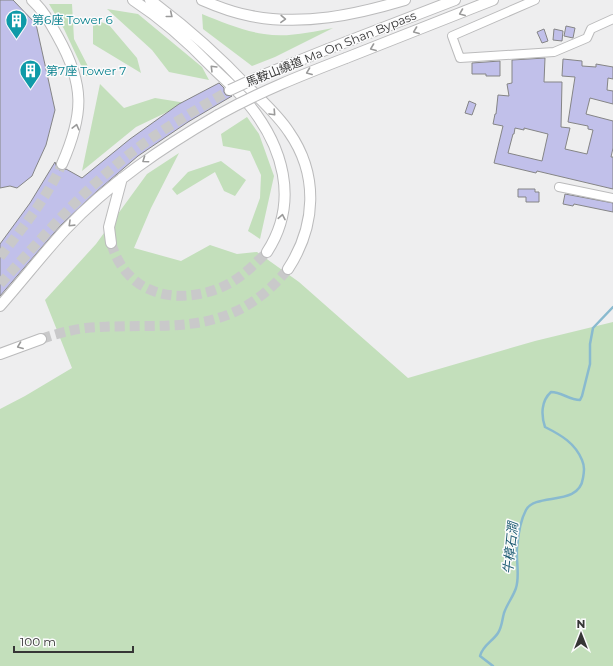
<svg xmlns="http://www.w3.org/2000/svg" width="613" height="666" font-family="Montserrat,'Noto Sans TC',sans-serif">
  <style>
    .green { fill: #c3dfbb }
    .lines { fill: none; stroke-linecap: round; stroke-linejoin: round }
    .stream { stroke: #89bacf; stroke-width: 2.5 }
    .building { fill: #c1c0ea; stroke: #858586; fill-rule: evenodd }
    .major-tunnel { stroke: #c9c9ca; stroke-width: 10; stroke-dasharray: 10 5; stroke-linecap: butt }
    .minor-casing { stroke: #bbbbbc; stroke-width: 10 }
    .major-casing { stroke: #bbbbbc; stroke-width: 12 }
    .minor { stroke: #fff; stroke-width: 8 }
    .major { stroke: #fff; stroke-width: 10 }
    .major-bridge-casing { stroke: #bbbbbc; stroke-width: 12; stroke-linecap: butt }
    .major-bridge { stroke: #fff; stroke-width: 10 }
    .oneway { stroke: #9a9a9a }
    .labels { text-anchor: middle; stroke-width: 3; stroke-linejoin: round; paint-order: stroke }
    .culture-label { font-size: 12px; fill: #0d838f; stroke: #fbfbfc; text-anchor: start }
    .street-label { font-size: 12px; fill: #363636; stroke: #fbfbfc }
    .water-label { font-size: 13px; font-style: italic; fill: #1f5d73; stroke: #fbfbfc }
  </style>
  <rect width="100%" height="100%" fill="#eeeeef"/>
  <path class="green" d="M49 4H72L74 39 93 76H86L64 29Z
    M107 9 138 14 202 67 209 80 169 72 152 50Z
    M202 14C222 22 243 31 264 34 287 38 311 32 333 28L275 57 252 66 203 29Z
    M93 19 109 25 137 58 141 73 93 44Z
    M100 84 124 108 155 98 186 103 136 127 82 171Z
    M247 117 259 134 274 176 260 239 248 231 260 198 261 175 250 151 223 146 221 134Z
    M179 153 151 208 134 248 181 261 210 245 237 254 257 252 299 282 408 378 535 341 613 322V666H0V409L25 396 72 368 45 300 96 244 147 174Z
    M221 161 246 180 235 196 224 191 215 172 177 195 172 189 188 172Z"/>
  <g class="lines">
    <path class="stream" d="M493 666 480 656C483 645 492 642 498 633 502 627 502 620 504 613 507 604 513 597 516 588 520 575 516 562 517 548 518 536 520 521 526 510 536 492 579 507 583 478 584 472 585 467 582 460 575 443 561 435 545 427 541 415 541 401 551 392 562 392 569 400 580 400L582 396 590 364V344L593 328 613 307"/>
  </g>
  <path class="building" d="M0 0H13L36 24 55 110 46 145 35 169 32 176 17 188 10 186 0 188Z
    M566 26 575 28 573 38 564 36Z
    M544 29 548 41 542 43 537 32Z
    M554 29 563 31 562 41 553 40Z
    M545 58 544 82H562L561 127 570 128 565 149 587 154 593 130 588 129V126L568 122 575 77 562 76 563 59 582 61V66L596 67V64L613 67V79L608 78 607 90 613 91V104L590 98 586 114 613 121V148L611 157H613V189L537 171 536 173 494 163 503 126 493 124 495 114H496L498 95 509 96 507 84 512 83V60ZM515 128 524 130V128L548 134 542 161 508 153 513 134H514Z
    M500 61V76H486V74H472V63Z
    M219 83 224 88V92L226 95 232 96 188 122 138 156 96 192 60 226 0 296V244L30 203 55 162 57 168 59 170H63L66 169 82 178 130 139 179 104Z
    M469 101 476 104 472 115 465 113Z
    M518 189H535V192H539V202H526V197H518Z
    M565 194 613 203V212L574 204 573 206 563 204Z"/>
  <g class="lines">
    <path class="major-tunnel" d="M111 243C115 255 120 266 129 275 155 303 201 300 232 282 245 274 256 263 267 252
      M0 257C23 227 47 198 62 164
      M0 284C41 239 86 186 135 150 165 127 198 109 230 90
      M41 339C56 334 70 330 86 328 166 321 228 342 288 269"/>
    <defs>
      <path id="minor" d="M535 0 452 36 460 58 554 52 587 38 591 29 613 19
        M559 187 613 198"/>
      <path id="major" d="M32 0C44 11 50 23 58 37 85 85 84 114 62 164
        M133 0C162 19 188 42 212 67 223 78 236 89 246 101 283 145 300 201 267 252
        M150 0C185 26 218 55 248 87 262 101 278 115 289 132 319 175 316 226 288 269
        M202 0C218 7 234 13 251 16 303 26 355 15 405 0
        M328 49 455 0
        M346 58 493 0
        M111 243 109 227 122 178
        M0 306C22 281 43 254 65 230 109 183 163 147 218 115
        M0 354 41 339"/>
    </defs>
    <use href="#minor" class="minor-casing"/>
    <use href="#major" class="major-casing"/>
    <use href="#minor" class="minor"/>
    <use href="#major" class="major"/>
    <defs>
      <path id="major-bridge" d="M230 90 256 78 328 49
        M218 115C259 92 302 75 346 58"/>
    </defs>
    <use href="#major-bridge" class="major-bridge-casing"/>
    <use href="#major-bridge" class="major-bridge"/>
  </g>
  <defs><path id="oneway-chevron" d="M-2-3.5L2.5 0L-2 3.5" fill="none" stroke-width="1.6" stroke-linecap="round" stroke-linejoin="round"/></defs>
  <g class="oneway">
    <use href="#oneway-chevron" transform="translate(462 13) rotate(158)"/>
    <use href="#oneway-chevron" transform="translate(170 15) rotate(39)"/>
    <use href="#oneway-chevron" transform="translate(283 19) rotate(2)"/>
    <use href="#oneway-chevron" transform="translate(416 31) rotate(159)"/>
    <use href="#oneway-chevron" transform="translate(373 48) rotate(159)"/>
    <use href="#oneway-chevron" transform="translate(213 68) rotate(-135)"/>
    <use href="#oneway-chevron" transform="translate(309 72) rotate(159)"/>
    <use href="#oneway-chevron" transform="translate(273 113) rotate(47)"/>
    <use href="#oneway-chevron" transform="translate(76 127) rotate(-76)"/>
    <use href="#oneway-chevron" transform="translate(145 160) rotate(145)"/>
    <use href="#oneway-chevron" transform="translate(282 217) rotate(-79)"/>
    <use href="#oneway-chevron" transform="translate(71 224) rotate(136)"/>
    <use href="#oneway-chevron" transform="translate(20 346) rotate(159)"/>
  </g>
  <defs>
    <symbol id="building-pin" viewBox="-11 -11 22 30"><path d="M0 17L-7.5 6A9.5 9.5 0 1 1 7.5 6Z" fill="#0f9aa8" stroke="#fbfbfc"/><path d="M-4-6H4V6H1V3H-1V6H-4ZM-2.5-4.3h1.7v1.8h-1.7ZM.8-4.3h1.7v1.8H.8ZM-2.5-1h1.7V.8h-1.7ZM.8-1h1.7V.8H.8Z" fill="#fff"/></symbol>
  </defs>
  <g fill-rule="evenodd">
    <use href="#building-pin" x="4" y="8" width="25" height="34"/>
    <use href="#building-pin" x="18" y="58" width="25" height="34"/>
  </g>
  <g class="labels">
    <g class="culture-label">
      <text x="32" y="24">第6座 Tower 6</text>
      <text x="46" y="75">第7座 Tower 7</text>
    </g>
    <g class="street-label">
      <text transform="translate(331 49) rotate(-22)" y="4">馬鞍山繞道 Ma On Shan Bypass</text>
    </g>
    <g class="water-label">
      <text transform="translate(510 548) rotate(-84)" y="5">牛樟石澗</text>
    </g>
  </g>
  <g transform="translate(581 634)" stroke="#fbfbfc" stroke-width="3" paint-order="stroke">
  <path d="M0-3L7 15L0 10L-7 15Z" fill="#363636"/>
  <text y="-6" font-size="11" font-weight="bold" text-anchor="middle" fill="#363636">N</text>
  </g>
  <path d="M14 646v6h119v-6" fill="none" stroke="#363636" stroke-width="2"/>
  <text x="20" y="646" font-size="12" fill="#363636" stroke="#fbfbfc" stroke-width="3" paint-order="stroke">100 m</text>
</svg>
